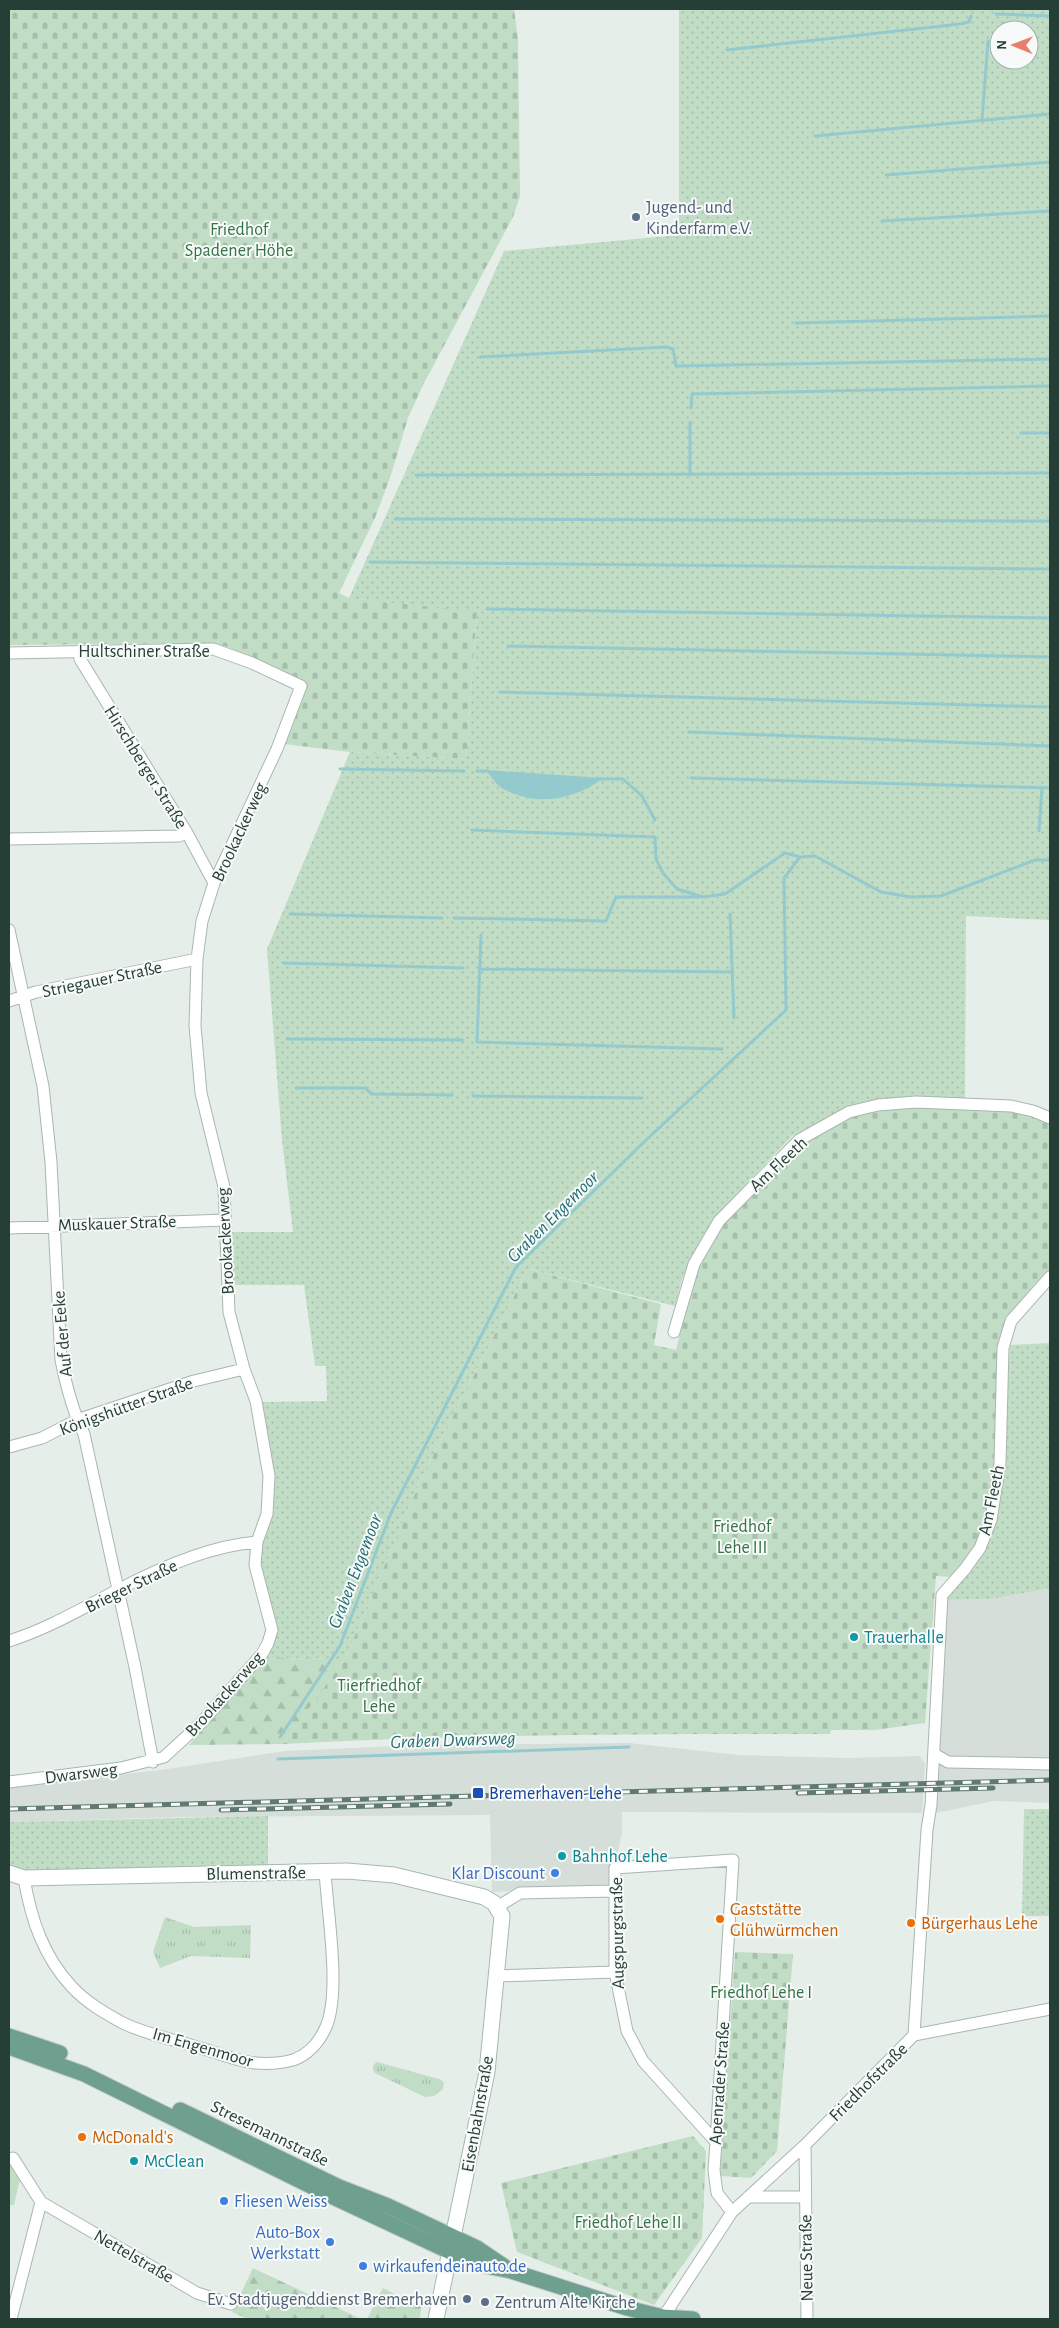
<svg xmlns="http://www.w3.org/2000/svg" width="1059" height="2328" font-family="'Alegreya Sans',sans-serif">
  <style>
    .built { fill: #d5ded9 }
    .grass { fill: url(#grass-dots); fill-rule: evenodd }
    .forest { fill: url(#forest-firs) }
    .cemetery { fill: url(#cemetery-stones) }
    .park { fill: url(#park-tufts) }
    .water { fill: #94cace }
    .lines { fill: none; stroke-linecap: round; stroke-linejoin: round }
    .stream { stroke: #94cace; stroke-width: 3 }
    .street-casing { stroke: #a9b6b0; stroke-width: 13 }
    .secondary-casing { stroke: #a5b9b0; stroke-width: 17 }
    .primary-casing { stroke: #c2c9c7; stroke-width: 17 }
    .street { stroke: #fff; stroke-width: 11 }
    .secondary { stroke: #fff; stroke-width: 15 }
    .primary { stroke: #6fa08f; stroke-width: 15 }
    .rail-casing { stroke: #617a71; stroke-width: 5 }
    .rail { stroke: #f7faf8; stroke-width: 3; stroke-dasharray: 9; stroke-linecap: butt }
    .service-dot { fill: #5c6f8a; stroke: #f7faf8; stroke-width: 2 }
    .culture-dot { fill: #0f9aa8; stroke: #f7faf8; stroke-width: 2 }
    .transit-dot { fill: #1a4fb4; stroke: #f7faf8; stroke-width: 2 }
    .shop-dot { fill: #3f7fe0; stroke: #f7faf8; stroke-width: 2 }
    .food-dot { fill: #e8710a; stroke: #f7faf8; stroke-width: 2 }
    .labels { text-anchor: middle; stroke-width: 4; stroke-linejoin: round; paint-order: stroke }
    .service-label { font-size: 18px; fill: #4e5e75; stroke: #f7faf8; text-anchor: start }
    .park-label { font-size: 18px; fill: #337346; stroke: #f7faf8 }
    .street-label { font-size: 18px; fill: #263f36; stroke: #f7faf8 }
    .culture-label { font-size: 18px; fill: #0d838f; stroke: #f7faf8; text-anchor: start }
    .transit-label { font-size: 18px; fill: #164399; stroke: #f7faf8; text-anchor: start }
    .shop-label { font-size: 18px; fill: #366cbe; stroke: #f7faf8; text-anchor: end }
    .food-label { font-size: 18px; fill: #c56008; stroke: #f7faf8; text-anchor: start }
    .water-label { font-size: 19px; font-style: italic; fill: #257077; stroke: #f7faf8 }
  </style>
  <defs>
    <pattern id="grass-dots" width="8" height="8" patternUnits="userSpaceOnUse" patternTransform="scale(1.25)"><rect width="8" height="8" fill="#c1ddc6"/><path d="M2 2h.1M6 6h.1" fill="none" stroke="#a6bfab" stroke-width="1.8" stroke-linecap="round"/></pattern>
    <pattern id="forest-firs" width="22" height="20" patternUnits="userSpaceOnUse" patternTransform="scale(1.25)"><rect width="22" height="20" fill="#c1ddc6"/><path d="M5 1l3.5 6h-7zM16 11l3.5 6h-7z" fill="#a6bfab"/></pattern>
    <pattern id="cemetery-stones" width="16" height="16" patternUnits="userSpaceOnUse" patternTransform="scale(1.25)"><rect width="16" height="16" fill="#c1ddc6"/><path d="M2 7V4a2 2 0 0 1 4 0v3zM10 15v-3a2 2 0 0 1 4 0v3z" fill="#a6bfab"/></pattern>
    <pattern id="park-tufts" width="24" height="20" patternUnits="userSpaceOnUse" patternTransform="scale(1.25)"><rect width="24" height="20" fill="#c1ddc6"/><path d="M3 7l-1-3M5 7V3M7 7l1-3M15 17l-1-3M17 17v-4M19 17l1-3" fill="none" stroke="#a6bfab"/></pattern>
  </defs>
  <rect width="100%" height="100%" fill="#e6eeea"/>
  <path class="built" d="M1050 1588V1803L994 1801 936 1813 945 1600 992 1599Z
    M629 1743 738 1755 846 1758 919 1756 925 1763 922 1813 622 1812V1834L609 1887 492 1892 490 1815 181 1817 9 1822V1786L161 1770 285 1751 421 1745Z"/>
  <path class="grass" d="M679 9H1050V920L966 916 965 1099 914 1096 851 1108 792 1136 718 1214 689 1263 682 1279 675 1306 528 1269 423 1475 345 1659 263 1658 270 1648 260 1551 274 1476 262 1402 327 1401 326 1366H315L304 1285H233L229 1232H293L282 1140 267 949 350 752 466 759 477 613 349 598 504 251 679 235ZM999 30H1029V60H999Z
    M1050 1343V1588L992 1599 945 1600 1003 1465 1010 1345Z
    M1024 1809H1050V1916H1022Z
    M268 1816V1867L24 1875 9 1870V1822Z"/>
  <path class="forest" d="M263 1658 345 1659 283 1744 189 1745Z
    M253 2268 361 2319H247L232 2312Z
    M383 2288 421 2307 420 2319H367Z"/>
  <path class="cemetery" d="M9 9H514L518 39 520 196 513 217 423 385 408 418 391 475 375 518 339 593 349 598 477 612 466 759 350 752 284 744 307 684 228 647 212 643 9 645Z
    M909 1106 1012 1109 1050 1123V1271L1035 1284 1006 1320 996 1463 987 1518 979 1541 965 1563 951 1577 936 1576 925 1723 875 1730H831L830 1734C648 1734 465 1734 283 1744L345 1659 423 1475 528 1269 661 1304 654 1345 676 1350 696 1265 722 1224 806 1141 849 1117Z
    M735 1952 793 1954 777 2151 751 2178 720 2176Z
    M693 2136 706 2151 702 2238 654 2305 517 2252 501 2183Z"/>
  <path class="park" d="M165 1917 194 1927 251 1925 250 1958 191 1956 160 1968 153 1952Z
    M377 2062 439 2079 444 2082 443 2089 434 2096 425 2097 375 2073 373 2070V2065Z
    M9 2163 20 2179 14 2205H9Z"/>
  <path class="water" d="M486 770 603 778C578 798 542 806 512 793 508 791 502 789 498 785 494 781 490 775 486 770Z"/>
  <g class="lines">
    <path class="stream" d="M996 14 1050 16
      M727 50 960 24 969 22 971 16
      M982 120 988 41
      M815 136 1050 114
      M886 175 1050 162
      M882 221 1050 211
      M796 323 1050 316
      M480 357 666 347 673 349 676 366 1050 359
      M691 408 692 394 1050 386
      M1021 433H1050
      M416 475 1050 473
      M690 475V422
      M395 519 1050 521
      M370 562 1050 569
      M487 609 1050 618
      M508 646 1050 657
      M500 692 1050 707
      M689 732 1050 746
      M340 769 464 771
      M477 771H488
      M691 778 1050 788
      M599 779H623L642 796 655 820
      M472 830 655 837 656 859 663 873 677 889 703 897 725 894 785 853 800 857 815 856 881 892 911 897 941 896 1035 860H1050
      M1039 831 1042 788
      M290 914 442 918
      M730 914 734 1018
      M454 918 606 921 616 897H699
      M481 935 477 1042 722 1049
      M284 963 463 968
      M480 969 733 972
      M287 1039 463 1040
      M296 1088H365L372 1094 452 1095
      M473 1096 642 1098
      M280 1737 340 1646 391 1513 516 1267 644 1142 786 1010 784 878 800 857
      M278 1759 629 1747"/>
    <defs>
      <path id="street" d="M79 651 80 659 187 833 214 883
        M9 653 213 649 252 663 301 686 277 749 214 883 202 921 197 959 195 1026 201 1093 224 1187 229 1312 244 1369 256 1401 269 1476 267 1514 257 1542 255 1565 272 1630 268 1643 262 1654 200 1724 164 1757 121 1768 9 1782
        M9 839 179 836 187 833
        M9 930 43 1086 51 1162 61 1360C66 1385 72 1410 84 1434L135 1667 153 1762
        M9 1001 36 992 197 959
        M9 1228 225 1220
        M674 1332 694 1264 719 1221 799 1140 849 1112 878 1105 916 1102 1011 1106 1033 1111 1050 1118
        M9 1447 42 1438 77 1420 194 1381 244 1369
        M9 1641C47 1629 81 1609 116 1591 159 1568 209 1546 257 1542
        M934 1754 948 1762 1050 1764
        M24 1878C31 1919 43 1956 72 1987 86 2002 103 2012 121 2022 144 2034 172 2039 197 2047 216 2052 236 2061 255 2063 267 2064 282 2063 293 2060 308 2055 319 2042 325 2029 342 1995 327 1911 325 1871
        M497 1907 520 1893 615 1891
        M497 1976 615 1972
        M914 2035 1050 2009
        M716 2142 643 2061 627 2031 615 1972V1868L733 1860 716 2142 714 2170 717 2193 732 2212
        M805 2145 807 2319
        M13 2158 41 2202 197 2293 231 2304
        M748 2197H805
        M11 2319 41 2202
        M662 2319 732 2212 805 2145 914 2035 927 1830 931 1805 942 1595 965 1569 980 1548 991 1520 1000 1463 1003 1348 1011 1321 1050 1277"/>
      <path id="secondary" d="M9 1873 24 1878 347 1871 394 1875 484 1897 494 1903 502 1916 487 2072 436 2319"/>
      <path id="primary" d="M9 2036 60 2053
        M9 2047 84 2074 333 2197 476 2264 511 2271 627 2308 663 2317 693 2319
        M180 2110 339 2187 388 2206 477 2248 505 2267"/>
    </defs>
    <use href="#street" class="street-casing"/>
    <use href="#secondary" class="secondary-casing"/>
    <use href="#primary" class="primary-casing"/>
    <use href="#street" class="street"/>
    <use href="#secondary" class="secondary"/>
    <use href="#primary" class="primary"/>
    <defs>
      <path id="rail" d="M798 1793 993 1788
        M9 1809 1050 1780
        M221 1810 450 1804"/>
    </defs>
    <use href="#rail" class="rail-casing"/>
    <use href="#rail" class="rail"/>
  </g>
  <g class="service-dot">
    <circle cx="636" cy="217" r="5"/>
    <circle cx="467" cy="2299" r="5"/>
    <circle cx="485" cy="2302" r="5"/>
  </g>
  <g class="culture-dot">
    <circle cx="854" cy="1637" r="5"/>
    <circle cx="562" cy="1856" r="5"/>
    <circle cx="134" cy="2161" r="5"/>
  </g>
  <rect class="transit-dot" x="472" y="1787" width="12" height="12" rx="2.5"/>
  <g class="shop-dot">
    <circle cx="555" cy="1873" r="5"/>
    <circle cx="224" cy="2201" r="5"/>
    <circle cx="330" cy="2242" r="5"/>
    <circle cx="363" cy="2266" r="5"/>
  </g>
  <g class="food-dot">
    <circle cx="720" cy="1919" r="5"/>
    <circle cx="911" cy="1923" r="5"/>
    <circle cx="82" cy="2137" r="5"/>
  </g>
  <g class="labels">
    <g class="service-label">
      <text x="646" y="213">Jugend- und<tspan x="646" dy="21">Kinderfarm e.V.</tspan></text>
      <text x="457" y="2305" text-anchor="end">Ev. Stadtjugenddienst Bremerhaven</text>
      <text x="495" y="2308">Zentrum Alte Kirche</text>
    </g>
    <g class="park-label">
      <text x="239" y="235">Friedhof<tspan x="239" dy="21">Spadener Höhe</tspan></text>
      <text x="742" y="1532">Friedhof<tspan x="742" dy="21">Lehe III</tspan></text>
      <text x="379" y="1691">Tierfriedhof<tspan x="379" dy="21">Lehe</tspan></text>
      <text x="761" y="1998">Friedhof Lehe I</text>
      <text x="628" y="2228">Friedhof Lehe II</text>
    </g>
    <g class="street-label">
      <text x="144" y="657">Hultschiner Straße</text>
      <text transform="translate(146 767) rotate(58)" y="6">Hirschberger Straße</text>
      <text transform="translate(239 832) rotate(-65)" y="6">Brookackerweg</text>
      <text transform="translate(102 979) rotate(-12)" y="6">Striegauer Straße</text>
      <text transform="translate(778 1164) rotate(-43)" y="6">Am Fleeth</text>
      <text transform="translate(117 1223) rotate(-2)" y="6">Muskauer Straße</text>
      <text transform="translate(225 1241) rotate(-93)" y="6">Brookackerweg</text>
      <text transform="translate(62 1334) rotate(-95)" y="6">Auf der Eeke</text>
      <text transform="translate(126 1406) rotate(-20)" y="6">Königshütter Straße</text>
      <text transform="translate(991 1500) rotate(-78)" y="6">Am Fleeth</text>
      <text transform="translate(131 1586) rotate(-26)" y="6">Brieger Straße</text>
      <text transform="translate(224 1694) rotate(-48)" y="6">Brookackerweg</text>
      <text transform="translate(81 1773) rotate(-7)" y="6">Dwarsweg</text>
      <text transform="translate(256 1873) rotate(-1)" y="6">Blumenstraße</text>
      <text transform="translate(617 1933) rotate(-91)" y="6">Augspurgstraße</text>
      <text transform="translate(203 2047) rotate(16)" y="6">Im Engenmoor</text>
      <text transform="translate(868 2082) rotate(-45)" y="6">Friedhofstraße</text>
      <text transform="translate(719 2083) rotate(-86)" y="6">Apenrader Straße</text>
      <text transform="translate(477 2114) rotate(-80)" y="6">Eisenbahnstraße</text>
      <text transform="translate(270 2133) rotate(26)" y="6">Stresemannstraße</text>
      <text transform="translate(134 2256) rotate(30)" y="6">Nettelstraße</text>
      <text transform="translate(806 2258) rotate(-91)" y="6">Neue Straße</text>
    </g>
    <g class="culture-label">
      <text x="864" y="1643">Trauerhalle</text>
      <text x="572" y="1862">Bahnhof Lehe</text>
      <text x="144" y="2167">McClean</text>
    </g>
    <g class="transit-label">
      <text x="489" y="1799">Bremerhaven-Lehe</text>
    </g>
    <g class="shop-label">
      <text x="545" y="1879">Klar Discount</text>
      <text x="234" y="2207" text-anchor="start">Fliesen Weiss</text>
      <text x="320" y="2238">Auto-Box<tspan x="320" dy="21">Werkstatt</tspan></text>
      <text x="373" y="2272" text-anchor="start">wirkaufendeinauto.de</text>
    </g>
    <g class="food-label">
      <text x="730" y="1915">Gaststätte<tspan x="730" dy="21">Glühwürmchen</tspan></text>
      <text x="921" y="1929">Bürgerhaus Lehe</text>
      <text x="92" y="2143">McDonald's</text>
    </g>
    <g class="water-label">
      <text transform="translate(552 1216) rotate(-45)" y="7">Graben Engemoor</text>
      <text transform="translate(354 1571) rotate(-69)" y="7">Graben Engemoor</text>
      <text transform="translate(453 1739) rotate(-2)" y="7">Graben Dwarsweg</text>
    </g>
  </g>
  <rect width="1059" height="2328" fill="none" stroke="#263f36" stroke-width="20"/>
  <g transform="translate(1014 45) rotate(271)"><circle r="24" fill="#f7faf8" stroke="#a3afaa"/>
  <path d="M0-4L9 19L0 12L-9 19Z" fill="#e77f6b"/>
  <text y="-8" font-size="14" font-weight="bold" text-anchor="middle" fill="#263f36">N</text>
  </g>
</svg>
